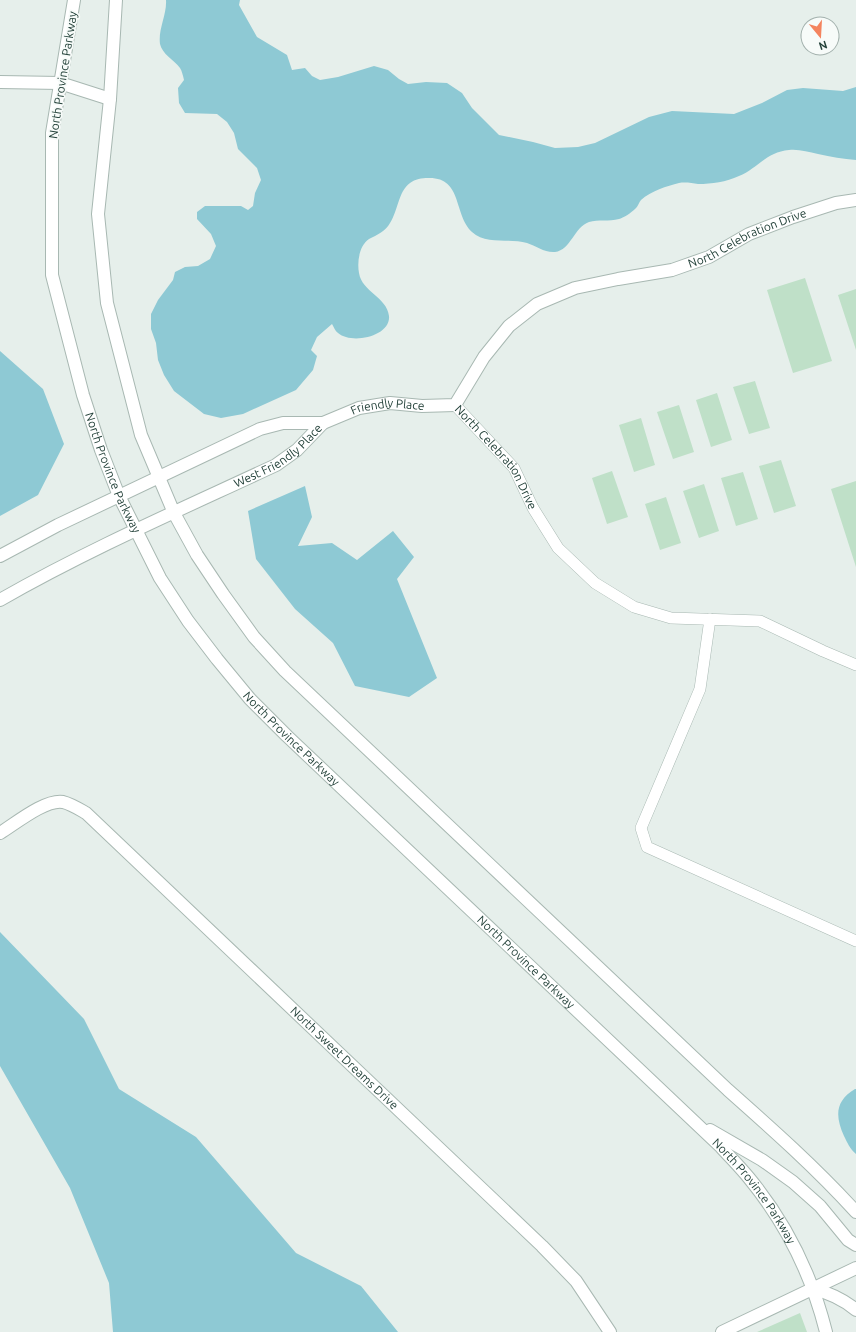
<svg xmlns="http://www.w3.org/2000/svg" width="856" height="1332" font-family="Ubuntu,sans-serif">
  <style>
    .green { fill: #bfe0c8 }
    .water { fill: #8ec9d4 }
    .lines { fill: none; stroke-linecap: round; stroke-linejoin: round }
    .service-casing { stroke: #a8b8b2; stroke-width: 12 }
    .minor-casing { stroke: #a8b8b2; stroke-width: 14 }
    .tertiary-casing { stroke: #a8b8b2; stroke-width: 14 }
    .service { stroke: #fff; stroke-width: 11 }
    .minor { stroke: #fff; stroke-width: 12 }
    .tertiary { stroke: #fff; stroke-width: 12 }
    .labels { text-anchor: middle; stroke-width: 3.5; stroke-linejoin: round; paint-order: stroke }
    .street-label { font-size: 12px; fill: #24423a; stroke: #f7fbf9 }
  </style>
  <rect width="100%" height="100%" fill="#e6efeb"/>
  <path class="green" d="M805 278 832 361 793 373 767 290Z
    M856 289V350L838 295Z
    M755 381 770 428 749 434 733 387Z
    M717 393 732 440 711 447 696 400Z
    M679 405 694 452 673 459 657 412Z
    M641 418 655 465 634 472 619 425Z
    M781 460 796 506 774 513 759 466Z
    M612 471 628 517 607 524 592 478Z
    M743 472 758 519 736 526 721 478Z
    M856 481V567L831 489Z
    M704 484 719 531 699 538 683 491Z
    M666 497 681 543 660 550 645 504Z
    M800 1313 807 1332H757Z"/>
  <path class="water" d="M166 0H240L239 5 257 37 287 55 292 70 305 68 312 76 320 80 338 77 374 66 388 70 399 79 408 84 426 82 447 83 462 93 472 108 499 135 533 142 555 148 578 147 595 143 649 117 672 111 734 114 762 103 787 90 803 88 843 91 856 87V160C843 159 831 157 818 154 808 152 799 149 789 150 766 152 757 169 739 176 726 182 712 184 698 184 692 183 685 182 679 183 667 186 651 191 641 200 639 202 638 207 635 209 631 213 623 218 619 219 609 222 598 219 589 222 574 227 571 250 555 252 545 253 536 246 527 243 510 238 486 245 472 232 453 214 463 177 428 178 422 178 415 179 410 183 398 192 398 211 390 223 386 231 377 235 369 239 359 246 357 262 359 273 362 292 387 297 389 316 391 336 352 345 338 333 335 331 334 327 332 324L317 337 311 350 317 356 313 370 296 390 243 414 221 418 204 414 174 391 164 375 158 360 156 343 151 329V314L158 300 173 280 175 272 185 267 198 266 210 259 216 246 211 234 197 219V212L205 206H241L248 210 253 206 255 193 261 180 257 168 238 149 234 133 227 122 217 114 185 113 179 103 178 88 184 80C183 76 182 71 180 68 174 60 162 54 160 44 158 29 167 15 166 0Z
    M0 351 43 389 64 444 38 495 0 516Z
    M305 486 312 517 298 546 332 543 357 560 393 531 414 557 397 579 437 678 409 697 355 686 333 643 295 609 256 559 248 511Z
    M0 932 84 1019 119 1089 196 1137 296 1253 361 1286 398 1332H113L109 1283 70 1188 0 1066Z
    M855 1089H856V1154C850 1149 847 1142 844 1136 835 1116 835 1101 855 1089Z"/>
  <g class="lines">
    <defs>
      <g id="service">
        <path id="s1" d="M455 405 514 468 533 508 558 548 595 583 634 607 671 618 760 621 823 651 856 665"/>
        <path d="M710 619 700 689 641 828 647 847 856 941"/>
      </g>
      <g id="minor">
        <path d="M0 82 60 83 110 99"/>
        <path id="s2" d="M0 556 58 525 260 429 283 423H323L359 408 390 403 422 406 455 405 484 357 509 326 537 304 575 288 618 279 672 270 709 257 749 234 793 217 836 203 856 200"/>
        <path id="s3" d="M0 600C89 549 184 508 276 465L297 450 323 423"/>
        <path id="s4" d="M0 833C15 824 45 799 63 802 71 804 79 809 86 813L542 1246 576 1281 610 1332"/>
        <path d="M722 1332 856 1268"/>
      </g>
      <g id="tertiary">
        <path id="s5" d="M74 0 52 133V275L83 395 101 450 119 496 160 578 188 621 217 659 250 699 287 736 721 1147C730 1157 740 1167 749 1178 786 1223 812 1276 826 1332"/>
        <path d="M116 0 110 99 98 214 107 303 141 435 174 513 197 555 223 594 254 637 285 671 728 1090C772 1129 816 1168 856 1212"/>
        <path d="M710 1130 762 1160 793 1182 820 1206 848 1240 856 1245"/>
        <path d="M813 1289C830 1293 843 1299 856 1310"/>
      </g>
    </defs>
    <use href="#service" class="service-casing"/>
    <use href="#minor" class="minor-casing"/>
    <use href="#tertiary" class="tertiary-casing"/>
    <use href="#service" class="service"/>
    <use href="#minor" class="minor"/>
    <use href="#tertiary" class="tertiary"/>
  </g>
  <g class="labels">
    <g class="street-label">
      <text transform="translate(63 75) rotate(-81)" y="4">North Province Parkway</text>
      <text dy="4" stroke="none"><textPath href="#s2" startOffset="842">North Celebration Drive</textPath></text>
      <text dy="4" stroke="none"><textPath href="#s2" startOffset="421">Friendly Place</textPath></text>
      <text dy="4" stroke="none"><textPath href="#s3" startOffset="314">West Friendly Place</textPath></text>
      <text dy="4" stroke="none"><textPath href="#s1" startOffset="67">North Celebration Drive</textPath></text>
      <text dy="4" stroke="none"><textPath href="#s5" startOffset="484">North Province Parkway</textPath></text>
      <text dy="4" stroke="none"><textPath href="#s5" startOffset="808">North Province Parkway</textPath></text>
      <text dy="4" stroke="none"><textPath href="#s5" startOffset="1132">North Province Parkway</textPath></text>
      <text dy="4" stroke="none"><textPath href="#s4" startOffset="453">North Sweet Dreams Drive</textPath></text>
      <text dy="4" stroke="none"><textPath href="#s5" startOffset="1456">North Province Parkway</textPath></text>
    </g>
  </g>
  <g transform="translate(820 36) rotate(162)"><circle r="19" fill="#f7fbf9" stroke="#a3b1ad"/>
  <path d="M0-3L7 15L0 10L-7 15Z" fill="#f4845f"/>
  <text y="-6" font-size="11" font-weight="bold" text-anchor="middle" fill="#24423a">N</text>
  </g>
</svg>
